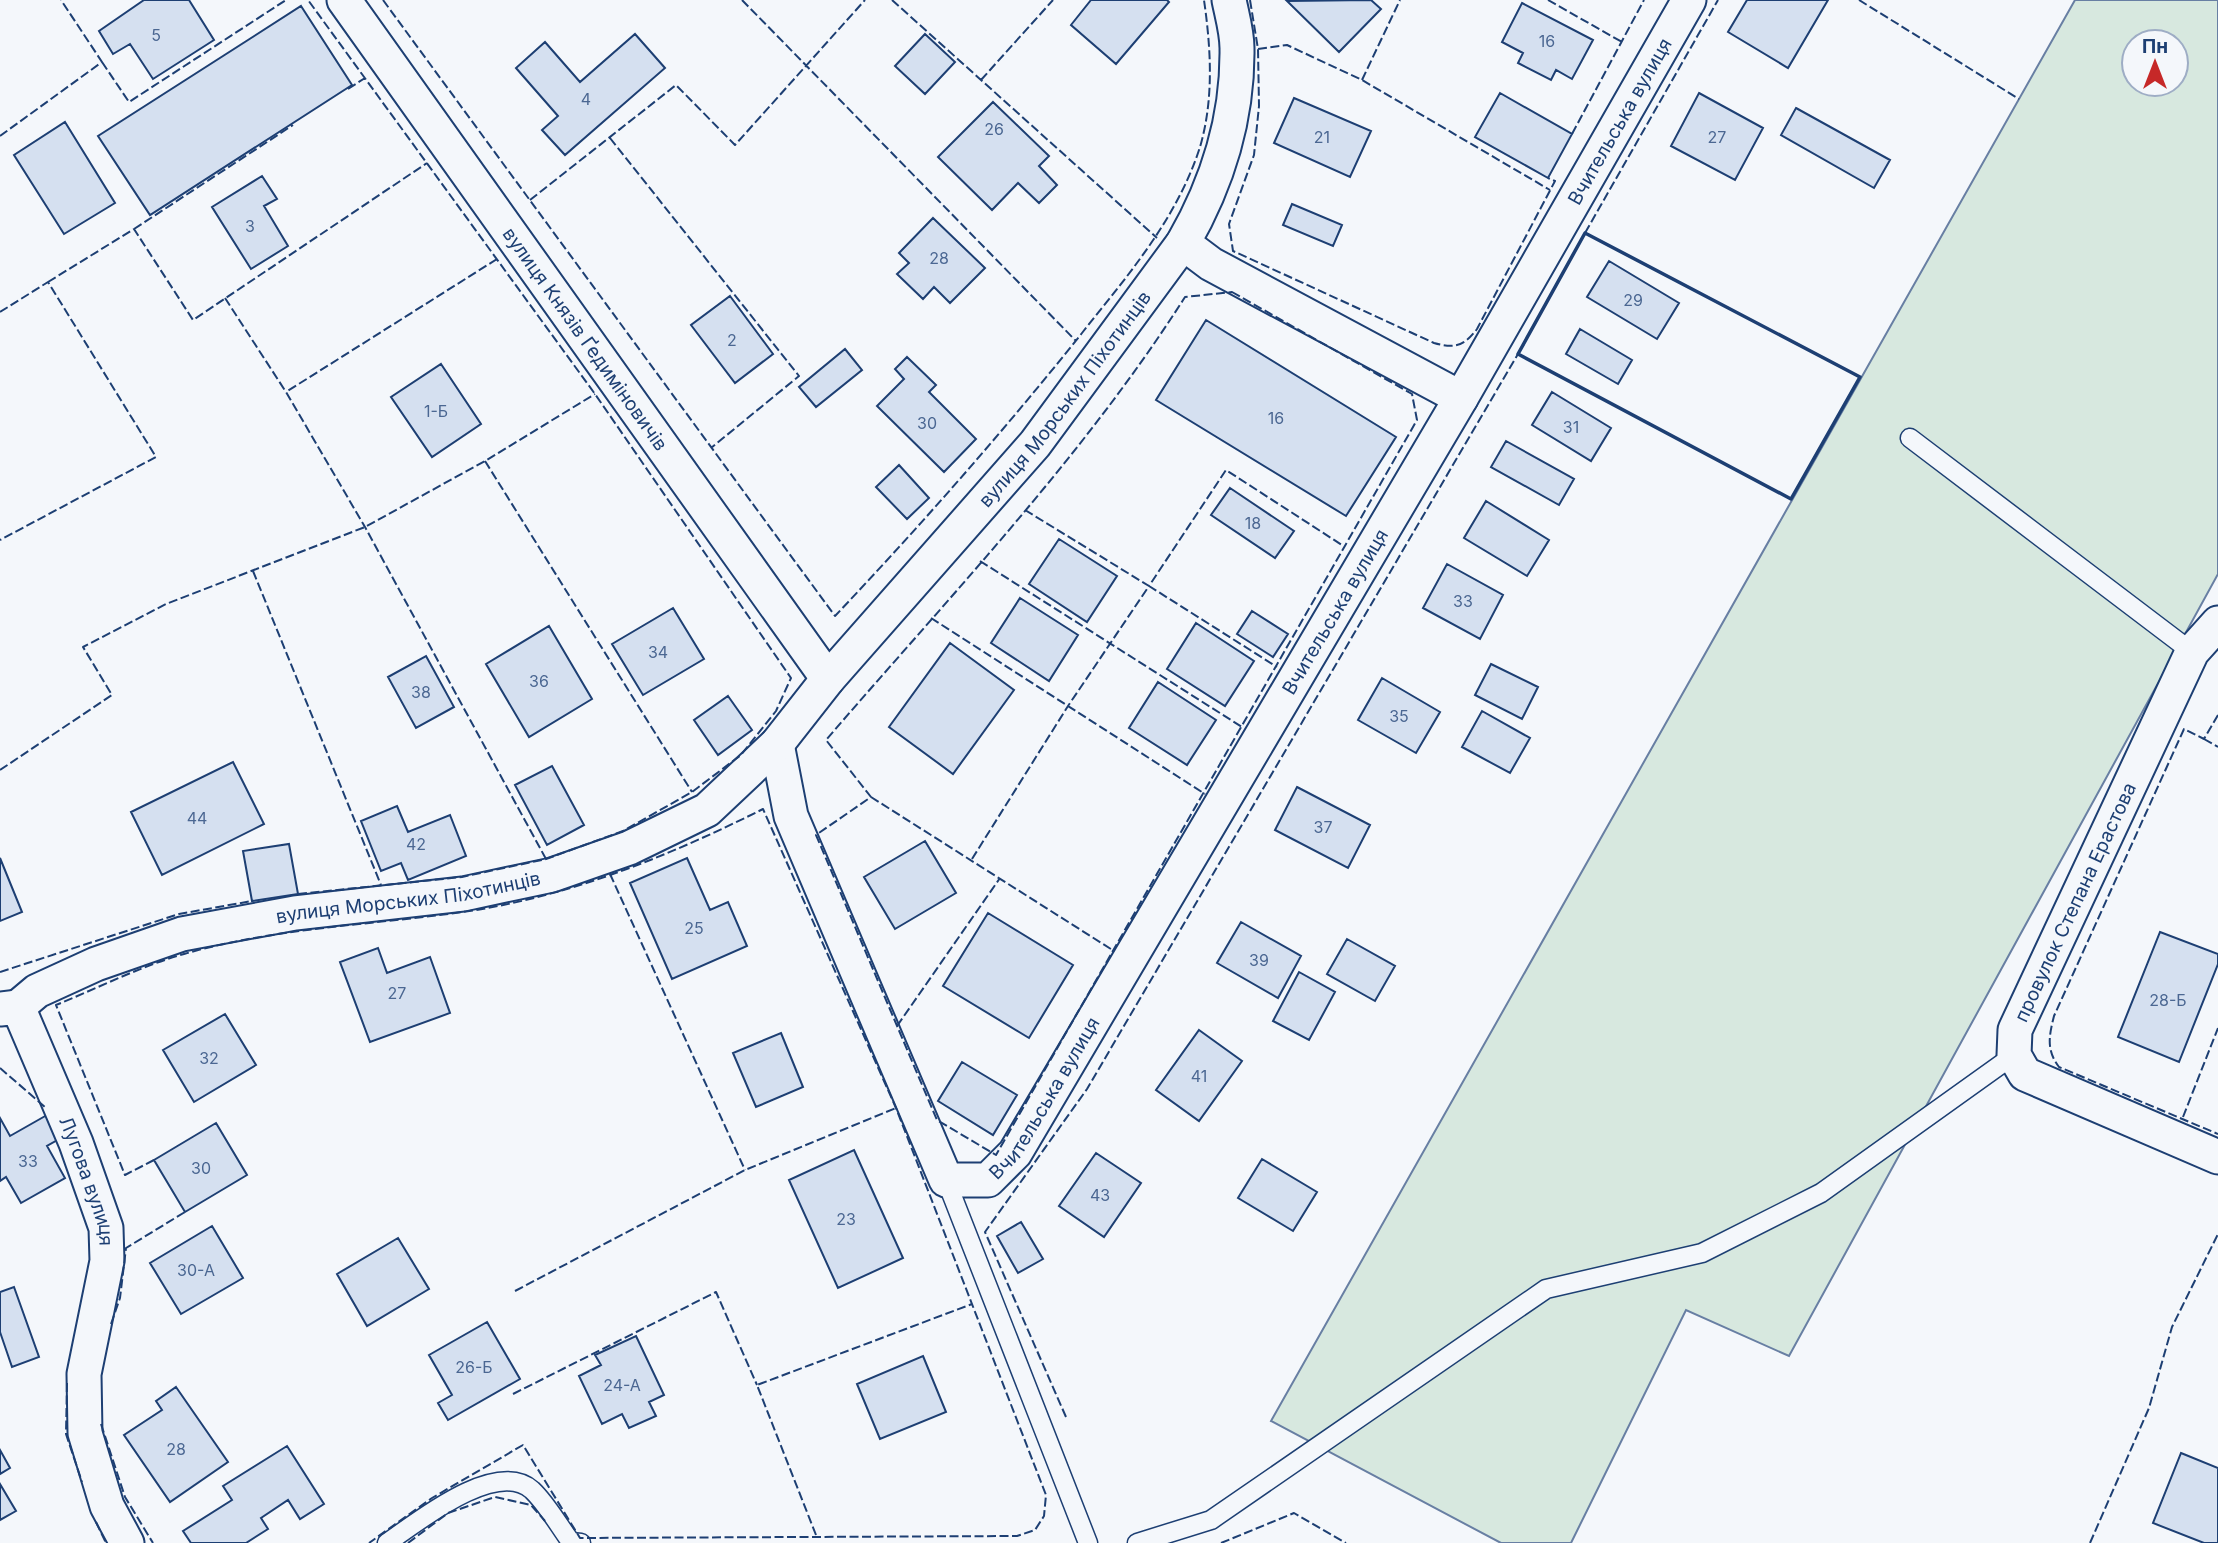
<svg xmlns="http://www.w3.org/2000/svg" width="2218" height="1543" font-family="Inter,sans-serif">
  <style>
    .green { fill: #d7e8df; stroke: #687fa3; stroke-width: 2; fill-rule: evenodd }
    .building { fill: #d5e0f0; stroke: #1d3f73; stroke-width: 2 }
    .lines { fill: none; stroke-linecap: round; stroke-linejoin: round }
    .lane-casing { stroke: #1d3f73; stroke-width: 21 }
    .street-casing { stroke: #1d3f73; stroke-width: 37 }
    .lane { stroke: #f4f7fb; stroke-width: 18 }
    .street { stroke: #f4f7fb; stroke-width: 33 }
    .fence { stroke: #1d3f73; stroke-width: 2; stroke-dasharray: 9 3.5; stroke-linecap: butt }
    .wall { stroke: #1d3f73; stroke-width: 3.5 }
    .labels { text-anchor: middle; stroke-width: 5; stroke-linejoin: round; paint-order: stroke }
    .number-label { font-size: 16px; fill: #4b6792 }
    .street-label { font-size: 19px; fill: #1d3f73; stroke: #f4f7fb }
  </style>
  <rect width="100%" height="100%" fill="#f4f7fb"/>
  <path class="green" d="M2075 0H2218V574L1789 1356 1686 1310 1571 1543H1501L1271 1421ZM2134 42H2176V84H2134Z"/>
  <path class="building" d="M144 0H189L214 40 153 79 130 44 113 54 99 31Z
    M1091 0H1167L1169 2 1116 64 1071 25Z
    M1371 0 1381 9 1339 52 1287 1Z
    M1747 0H1828L1788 68 1728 32Z
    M1522 3 1593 40 1572 79 1556 70 1551 80 1518 63 1523 53 1502 42Z
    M301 6 352 85 150 215 98 136Z
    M635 34 665 68 565 155 542 130 558 116 516 68 545 42 580 82Z
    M925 34 955 62 925 94 895 66Z
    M1500 93 1572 134 1548 178 1475 137Z
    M1699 93 1763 128 1735 180 1671 146Z
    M1294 98 1371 131 1350 177 1274 143Z
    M993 102 1049 156 1039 166 1057 185 1039 203 1018 183 992 210 938 157Z
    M1796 108 1890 160 1874 188 1781 135Z
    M65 122 115 203 64 234 14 155Z
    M262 176 277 199 264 206 288 246 251 269 212 207Z
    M1292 204 1342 225 1333 246 1283 225Z
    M933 218 985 268 950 303 934 287 923 299 897 274 909 263 899 253Z
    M1609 261 1679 303 1657 339 1587 297Z
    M730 296 773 354 735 383 691 325Z
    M1206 320 1396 437 1346 516 1156 400Z
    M1580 329 1632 360 1618 384 1566 354Z
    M845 349 862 370 816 407 799 387Z
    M907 357 936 385 929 392 976 439 944 472 877 406 904 379 895 369Z
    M441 364 481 424 432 457 391 397Z
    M1552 392 1611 428 1591 461 1532 425Z
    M1506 441 1574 479 1559 505 1491 467Z
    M899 465 929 498 907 519 876 487Z
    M1230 488 1294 531 1275 558 1211 515Z
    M1486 501 1549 540 1527 576 1464 538Z
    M1059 539 1117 576 1087 622 1029 584Z
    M1447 564 1503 595 1480 639 1423 608Z
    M1020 598 1078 635 1049 681 991 643Z
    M673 608 704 659 643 695 612 644Z
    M1252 611 1288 634 1273 657 1237 634Z
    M1196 623 1254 661 1225 706 1167 669Z
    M549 626 592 699 529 737 486 664Z
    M950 643 1014 690 953 774 889 727Z
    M426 656 454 707 416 728 388 677Z
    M1491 664 1538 687 1522 719 1475 695Z
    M1382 678 1440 712 1416 753 1358 720Z
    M1158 682 1216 720 1187 765 1129 728Z
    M728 696 752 730 718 755 694 720Z
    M1482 711 1530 738 1510 773 1462 747Z
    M233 762 264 824 162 875 131 812Z
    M552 766 584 825 547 845 515 785Z
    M1297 787 1370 825 1348 868 1275 830Z
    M397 806 408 832 450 815 466 856 408 880 401 863 381 871 361 821Z
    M925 841 956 893 895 929 864 877Z
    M289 844 298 894 252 901 243 851Z
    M0 858 22 912 0 921Z
    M687 858 710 910 728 902 747 946 672 979 630 883Z
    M988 913 1073 965 1029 1038 943 986Z
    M1241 922 1301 956 1278 998 1217 963Z
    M2160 932 2218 954V964L2179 1062 2118 1037Z
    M1347 939 1395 966 1375 1001 1327 974Z
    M378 948 387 973 430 957 450 1013 370 1042 340 962Z
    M1299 972 1335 992 1309 1040 1273 1021Z
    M225 1014 256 1065 194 1102 163 1050Z
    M1199 1030 1242 1061 1199 1121 1156 1090Z
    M781 1033 803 1087 756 1107 733 1053Z
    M962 1062 1017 1095 993 1135 938 1101Z
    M47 1115 61 1138 47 1146 65 1178 21 1203 6 1177 0 1181V1118L10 1136Z
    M216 1123 247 1175 185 1212 154 1160Z
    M854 1150 903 1258 838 1288 789 1180Z
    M1096 1153 1141 1183 1104 1237 1059 1206Z
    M1262 1159 1317 1192 1293 1231 1238 1198Z
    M1021 1222 1043 1259 1018 1273 997 1236Z
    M212 1226 243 1278 181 1314 150 1263Z
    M398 1238 429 1289 367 1326 337 1274Z
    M14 1287 39 1357 12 1367 0 1332V1292Z
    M487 1322 520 1379 448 1420 438 1403 452 1395 429 1355Z
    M636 1336 664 1395 649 1402 656 1416 629 1428 622 1414 602 1424 579 1376 601 1365 595 1355Z
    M923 1356 946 1412 880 1439 857 1384Z
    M176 1387 228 1462 170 1502 124 1435 162 1410 156 1401Z
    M287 1446 324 1504 300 1519 288 1500 261 1518 268 1529 246 1543H191L183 1531 232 1500 223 1486Z
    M0 1450 10 1468 0 1474Z
    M2181 1453 2218 1468V1543H2204L2153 1523Z
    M0 1484 16 1511 0 1520Z"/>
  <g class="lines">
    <defs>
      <path id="lane" d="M1910 438 2192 652
        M946 1180 1088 1543
        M387 1543C416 1523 496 1458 532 1490 547 1504 559 1526 571 1542L581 1543
        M1137 1543 1211 1520 1546 1289 1702 1253 1821 1193 2014 1055"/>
      <g id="street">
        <path id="s1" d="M344 0 828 679"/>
        <path d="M1183 243 1211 264 1461 398"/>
        <path d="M2218 623 2192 652 2015 1030 2014 1055 2025 1074 2218 1157"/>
        <path id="s2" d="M777 744 791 816 946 1180H988L1015 1153 1461 398 1689 0"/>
        <path id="s3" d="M18 1007 37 991 96 964 182 934 295 913 463 894 552 875 629 848 707 810 777 744 828 679 1035 444 1183 243C1217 184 1238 117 1237 48 1237 32 1232 15 1229 0"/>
        <path id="s4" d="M0 1009 18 1007 76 1143 106 1228 107 1261 84 1374 85 1433 107 1506 127 1543"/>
      </g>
    </defs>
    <use href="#lane" class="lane-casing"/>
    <use href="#street" class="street-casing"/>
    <use href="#lane" class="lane"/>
    <use href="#street" class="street"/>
    <path class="fence" d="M383 0 835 616C921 525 1003 432 1082 333 1128 275 1177 219 1200 147 1214 99 1211 49 1204 0
      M742 0 1076 341
      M892 0 1157 238
      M1250 0 1258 49 1259 106 1254 155 1229 224 1233 251 1434 343C1455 349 1464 346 1477 329L1555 181 1548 178
      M1548 0 1622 42
      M1859 0 2019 99
      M1258 49 1287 45 1362 80 1550 190
      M102 62 129 102 286 0
      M981 80 1053 0
      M1362 80 1400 0
      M348 89 365 78
      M1572 134 1644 0
      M0 136 102 62 61 0
      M610 138 799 376 711 448
      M530 200 676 85 735 145 865 0
      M134 229 293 125
      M1585 233 1718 0
      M497 259 286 392 365 527 546 859
      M48 282 134 229 193 320 427 163
      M1232 292 1412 394 1417 420 996 1155 937 1120 816 835 871 797 826 740C949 597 1083 457 1185 297Z
      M225 298 286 392
      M0 312 48 282 156 457 0 540
      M485 461 692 792
      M1025 510 1149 586 1226 470 1345 547
      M980 561 1242 727
      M253 571 381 885
      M931 618 1205 794
      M2218 715 2204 739 2184 729 2054 1016C2049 1036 2046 1050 2059 1067L2218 1134
      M2204 739 2218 747
      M0 770 112 695 83 647 166 604 365 527 485 461 595 394
      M871 797 1114 951
      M972 859 1068 706 1149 586 1277 667
      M610 874 745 1170
      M298 894 462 877 546 859 623 831 692 792 741 755 776 711 791 678 595 394 308 0
      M0 972 179 914 252 901
      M897 1026 1000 878
      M0 1068 45 1107
      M2183 1117 2218 1028
      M154 1160 125 1175 56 1005C98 988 141 966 184 954 274 928 370 925 463 912 568 897 669 856 763 809L896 1108 1046 1495 1044 1516 1035 1530 1017 1536 580 1538 523 1445 432 1498 369 1543
      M515 1291 745 1170 896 1108
      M111 1324 120 1298 126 1248 185 1212
      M67 1383 66 1434 82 1482
      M513 1394 716 1292 757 1385
      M1066 1417 985 1232 1087 1089 1518 354
      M101 1424 125 1497 153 1543
      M96 1522 106 1543
      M816 1535 757 1385 972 1304
      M408 1543 448 1513 495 1497 531 1505 545 1521
      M1221 1543 1294 1513 1346 1543
      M2090 1543 2149 1408 2172 1327 2218 1234"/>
    <path class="wall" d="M1585 233 1860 377 1791 499 1518 354Z"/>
  </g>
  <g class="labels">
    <g class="number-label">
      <text x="156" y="41">5</text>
      <text x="1547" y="47">16</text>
      <text x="586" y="105">4</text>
      <text x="994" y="135">26</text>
      <text x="1322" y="143">21</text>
      <text x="1717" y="143">27</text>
      <text x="250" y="232">3</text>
      <text x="939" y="264">28</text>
      <text x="1633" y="306">29</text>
      <text x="732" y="346">2</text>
      <text x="436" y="417">1-Б</text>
      <text x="1276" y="424">16</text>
      <text x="927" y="429">30</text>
      <text x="1571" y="433">31</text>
      <text x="1253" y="529">18</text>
      <text x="1463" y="607">33</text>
      <text x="658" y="658">34</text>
      <text x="539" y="687">36</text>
      <text x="421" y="698">38</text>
      <text x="1399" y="722">35</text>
      <text x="197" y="824">44</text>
      <text x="1323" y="833">37</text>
      <text x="416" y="850">42</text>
      <text x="694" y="934">25</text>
      <text x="1259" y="966">39</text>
      <text x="397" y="999">27</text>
      <text x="2168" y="1006">28-Б</text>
      <text x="209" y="1064">32</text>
      <text x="1199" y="1082">41</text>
      <text x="28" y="1167">33</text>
      <text x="201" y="1174">30</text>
      <text x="1100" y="1201">43</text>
      <text x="846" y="1225">23</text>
      <text x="196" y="1276">30-А</text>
      <text x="474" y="1373">26-Б</text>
      <text x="622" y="1391">24-А</text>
      <text x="176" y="1455">28</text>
    </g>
    <g class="street-label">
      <text dy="7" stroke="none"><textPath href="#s2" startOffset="1745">Вчительська вулиця</textPath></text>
      <text dy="7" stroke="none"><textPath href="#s1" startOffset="416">вулиця Князів Ґедиміновичів</textPath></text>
      <text dy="7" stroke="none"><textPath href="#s3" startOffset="1270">вулиця Морських Піхотинців</textPath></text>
      <text dy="7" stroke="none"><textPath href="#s2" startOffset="1178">Вчительська вулиця</textPath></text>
      <text dy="7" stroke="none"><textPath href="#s3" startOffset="410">вулиця Морських Піхотинців</textPath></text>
      <text transform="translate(2075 902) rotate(-65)" y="7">провулок Степана Ерастова</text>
      <text dy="7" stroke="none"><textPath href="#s2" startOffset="611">Вчительська вулиця</textPath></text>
      <text dy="7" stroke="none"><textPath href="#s4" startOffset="206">Лугова вулиця</textPath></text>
    </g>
  </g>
  <g transform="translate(2155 63)"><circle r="33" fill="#f4f7fb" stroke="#9eadc5" stroke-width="2"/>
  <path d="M0-5L12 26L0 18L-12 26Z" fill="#c62828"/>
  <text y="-10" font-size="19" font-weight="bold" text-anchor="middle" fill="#1d3f73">Пн</text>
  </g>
</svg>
